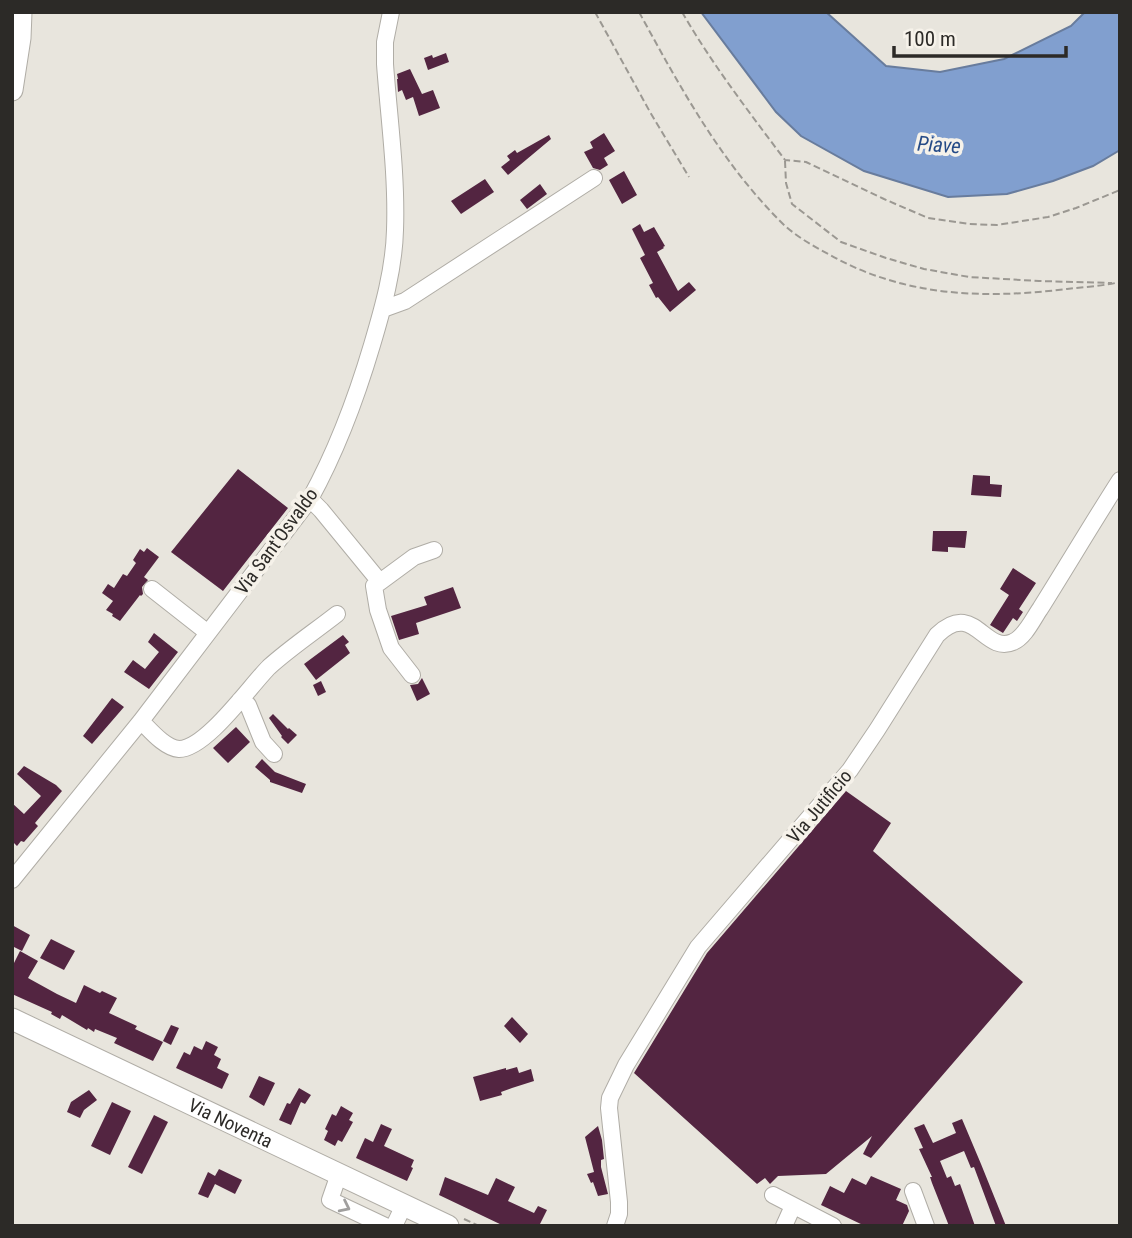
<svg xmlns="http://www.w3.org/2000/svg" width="1132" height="1238" font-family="'Roboto Condensed',sans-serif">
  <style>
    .water { fill: #819fcf; stroke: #687c9d; stroke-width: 2 }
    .building { fill: #532541 }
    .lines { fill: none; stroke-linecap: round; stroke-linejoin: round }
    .minor-casing { stroke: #b0ada6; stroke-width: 18 }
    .major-casing { stroke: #b0ada6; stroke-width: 23 }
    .path { stroke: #9b9892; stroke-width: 2; stroke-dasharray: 7 3.5; stroke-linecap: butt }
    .minor { stroke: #fff; stroke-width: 16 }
    .major { stroke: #fff; stroke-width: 21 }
    .oneway { stroke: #a09f9e }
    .labels { text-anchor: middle; stroke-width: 7; stroke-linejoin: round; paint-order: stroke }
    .street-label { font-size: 19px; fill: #2c2a27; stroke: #f6f2ea }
    .water-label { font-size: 21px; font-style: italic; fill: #264b87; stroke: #f6f2ea }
  </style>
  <rect width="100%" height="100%" fill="#e8e5dd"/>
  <path class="water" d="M701 12H826L886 66 940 72 1004 59 1071 26 1085 12H1120V150L1093 166 1053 181 1007 194 948 197 864 171 801 136 776 112Z"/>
  <path class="building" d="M446 53 449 62 428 70 424 58 432 55 433 58Z
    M410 69 422 94 433 90 440 108 419 116 413 97 406 100 402 90 398 92 397 79H398L397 74Z
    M604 133 615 151 604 158 608 165 600 170 593 168 584 152 593 148 590 142Z
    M549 135 551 139 508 175 501 167 510 160 507 156 515 150 517 153Z
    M624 171 637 195 622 204 609 180Z
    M485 179 494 192 461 214 451 201Z
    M540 184 547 194 527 209 520 200Z
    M640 224 644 232 654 227 665 246 663 247 664 248 657 252 678 291 689 282 696 290 670 312 658 297 656 298 649 285 653 283 640 258 645 255 632 229Z
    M238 469 288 508 223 591 171 552Z
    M973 475 990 476V484L1002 485 1001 497 971 495Z
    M933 531H967L965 548 948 547V552L932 551Z
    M147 548 159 557 144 577 148 580 142 587 143 594 141 596 140 595 120 621 112 616 113 614 106 610 113 601 102 593 108 584 114 588 123 574 127 576 136 563 133 560 140 549 144 552Z
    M1013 568 1036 583 1019 609 1023 612 1017 621 1013 618 1003 633 990 625 1009 595 1000 589Z
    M453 587 461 608 416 623 419 634 399 640 391 616 427 605 424 597Z
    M154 633 178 652 149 689 124 672 133 660 145 669 159 652 148 642Z
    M343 635 349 642 345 645 350 653 316 680 304 664Z
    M422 678 430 694 417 701 410 685 418 684Z
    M321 681 326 692 318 696 313 685Z
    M112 698 124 707 92 744 83 736Z
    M273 714 288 729 289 728 297 735 288 744 281 737 282 736 269 718Z
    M236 727 250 742 228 763 213 748Z
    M262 759 275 772 306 784 302 793 270 782V780L255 767Z
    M24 766 56 785 62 791 35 823 38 826 24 842 21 841 17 846 12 841V803L24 814 41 796 17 774Z
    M846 791 891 823 873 851 1023 982 871 1158 863 1154 872 1136 826 1174 778 1176 770 1184 765 1178 757 1184 634 1073 707 953Z
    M12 925 30 935 22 951 12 946Z
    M51 939 75 951 64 970 40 958Z
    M20 951 38 961 28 978 57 994 76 1003 84 985 100 993 102 991 117 998 109 1013 137 1026 135 1029 163 1042 153 1061 114 1043 117 1038 95 1029 94 1032 88 1028 87 1030 62 1015 60 1019 51 1014 52 1012 12 994V967Z
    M512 1017 528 1034 520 1043 504 1026Z
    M171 1025 179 1028 171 1045 163 1041Z
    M206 1041 218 1047 214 1055 221 1059 217 1068 229 1074 222 1089 176 1068 184 1052 190 1055 194 1046 202 1050Z
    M517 1067 519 1073 531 1069 534 1081 512 1088 501 1092 502 1095 480 1101 473 1077 506 1068V1070Z
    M259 1076 275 1083 264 1106 249 1097Z
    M299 1088 311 1095 305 1104 301 1102 291 1125 279 1120 287 1103 290 1104Z
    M89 1090 97 1100 84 1110 80 1118 67 1112 71 1102Z
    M112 1102 131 1111 110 1155 91 1146Z
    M341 1106 353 1113 349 1120 353 1122 342 1142 338 1140 335 1146 324 1140 328 1131 325 1129 332 1114 336 1116Z
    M154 1115 168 1122 142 1174 128 1167Z
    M962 1119 981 1164 1006 1226H996L974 1167 971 1168 964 1151 940 1161 947 1178 951 1176 955 1186 960 1184 975 1226H949L932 1183 930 1177H932L919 1149 923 1148 914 1128 924 1124 933 1143 956 1133 952 1123Z
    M381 1124 392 1129 384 1146 414 1160 411 1167 413 1168 407 1181 356 1158 365 1138 373 1142Z
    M598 1126 602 1140 604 1159 601 1160V1167L608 1194 598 1196 593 1182 591 1183 587 1174 594 1172 585 1137Z
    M219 1169 242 1180 235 1194 215 1184 208 1198 198 1194 208 1172 215 1176Z
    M871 1176 901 1189 896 1200 907 1205 909 1211 902 1226H865L821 1205 830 1186 844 1193 852 1178 866 1185Z
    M445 1177 488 1195 496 1178 515 1187 508 1201 534 1213 538 1206 547 1210 539 1226H504L439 1195Z"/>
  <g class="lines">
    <defs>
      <path id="minor" d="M383 309 405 301 594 178
        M310 499 321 510 380 582 414 557 434 550
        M380 582 374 586 378 610 391 648 412 675
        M152 589 208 633
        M240 700 248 705 263 742 274 754
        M141 721C151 731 165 748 179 749 206 749 250 686 269 667 290 648 314 632 337 614
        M12 880 141 721 310 499C337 450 356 399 372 345 383 308 394 269 395 230 397 175 389 119 385 64V42L391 12
        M339 1174 330 1200 385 1226
        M913 1191 926 1226
        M773 1195 833 1226
        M394 1226 404 1205
        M615 1226 619 1214V1202L609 1108 610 1098 626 1065 698 947 850 770 877 730 937 635C974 599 984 655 1013 642 1025 637 1033 619 1040 609 1067 566 1093 522 1120 480
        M784 1226 793 1206"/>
      <g id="major">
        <path d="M12 90 20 38 21 12"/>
        <path id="s1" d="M12 1019 448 1226"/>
      </g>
    </defs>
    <use href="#minor" class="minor-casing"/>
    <use href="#major" class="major-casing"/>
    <path class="path" d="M595 12 650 112 689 177
      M639 12C679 85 719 159 778 219 792 234 811 245 830 255 905 297 984 299 1067 289 1084 287 1103 286 1120 282
      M682 12C712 64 749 112 785 160L806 162 884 199 928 218 969 224 997 225 1048 217 1076 208 1120 190
      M785 161 786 183 792 204 841 242 886 258 924 269 969 277 1039 281 1112 283
      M464 1219 479 1226"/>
    <use href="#minor" class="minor"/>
    <use href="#major" class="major"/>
  </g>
  <defs><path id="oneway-chevron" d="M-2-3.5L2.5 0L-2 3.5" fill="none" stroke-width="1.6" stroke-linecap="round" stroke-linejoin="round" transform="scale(1.75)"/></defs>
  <use class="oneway" href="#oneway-chevron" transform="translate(345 1207) rotate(26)"/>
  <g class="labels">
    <g class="street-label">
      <text transform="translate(276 541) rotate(-54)" y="7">Via Sant'Osvaldo</text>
      <text transform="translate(819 806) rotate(-50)" y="7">Via Jutificio</text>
      <text dy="7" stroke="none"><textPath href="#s1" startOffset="242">Via Noventa</textPath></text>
    </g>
    <g class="water-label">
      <text transform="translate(939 145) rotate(4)" y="7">Piave</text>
    </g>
  </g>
  <rect width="1132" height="1238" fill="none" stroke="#2c2a27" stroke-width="28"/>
  <path d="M894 46v10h172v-10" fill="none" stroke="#2c2a27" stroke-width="3.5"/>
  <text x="904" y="46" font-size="21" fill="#2c2a27" stroke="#f6f2ea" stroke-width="5" paint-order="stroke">100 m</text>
</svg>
